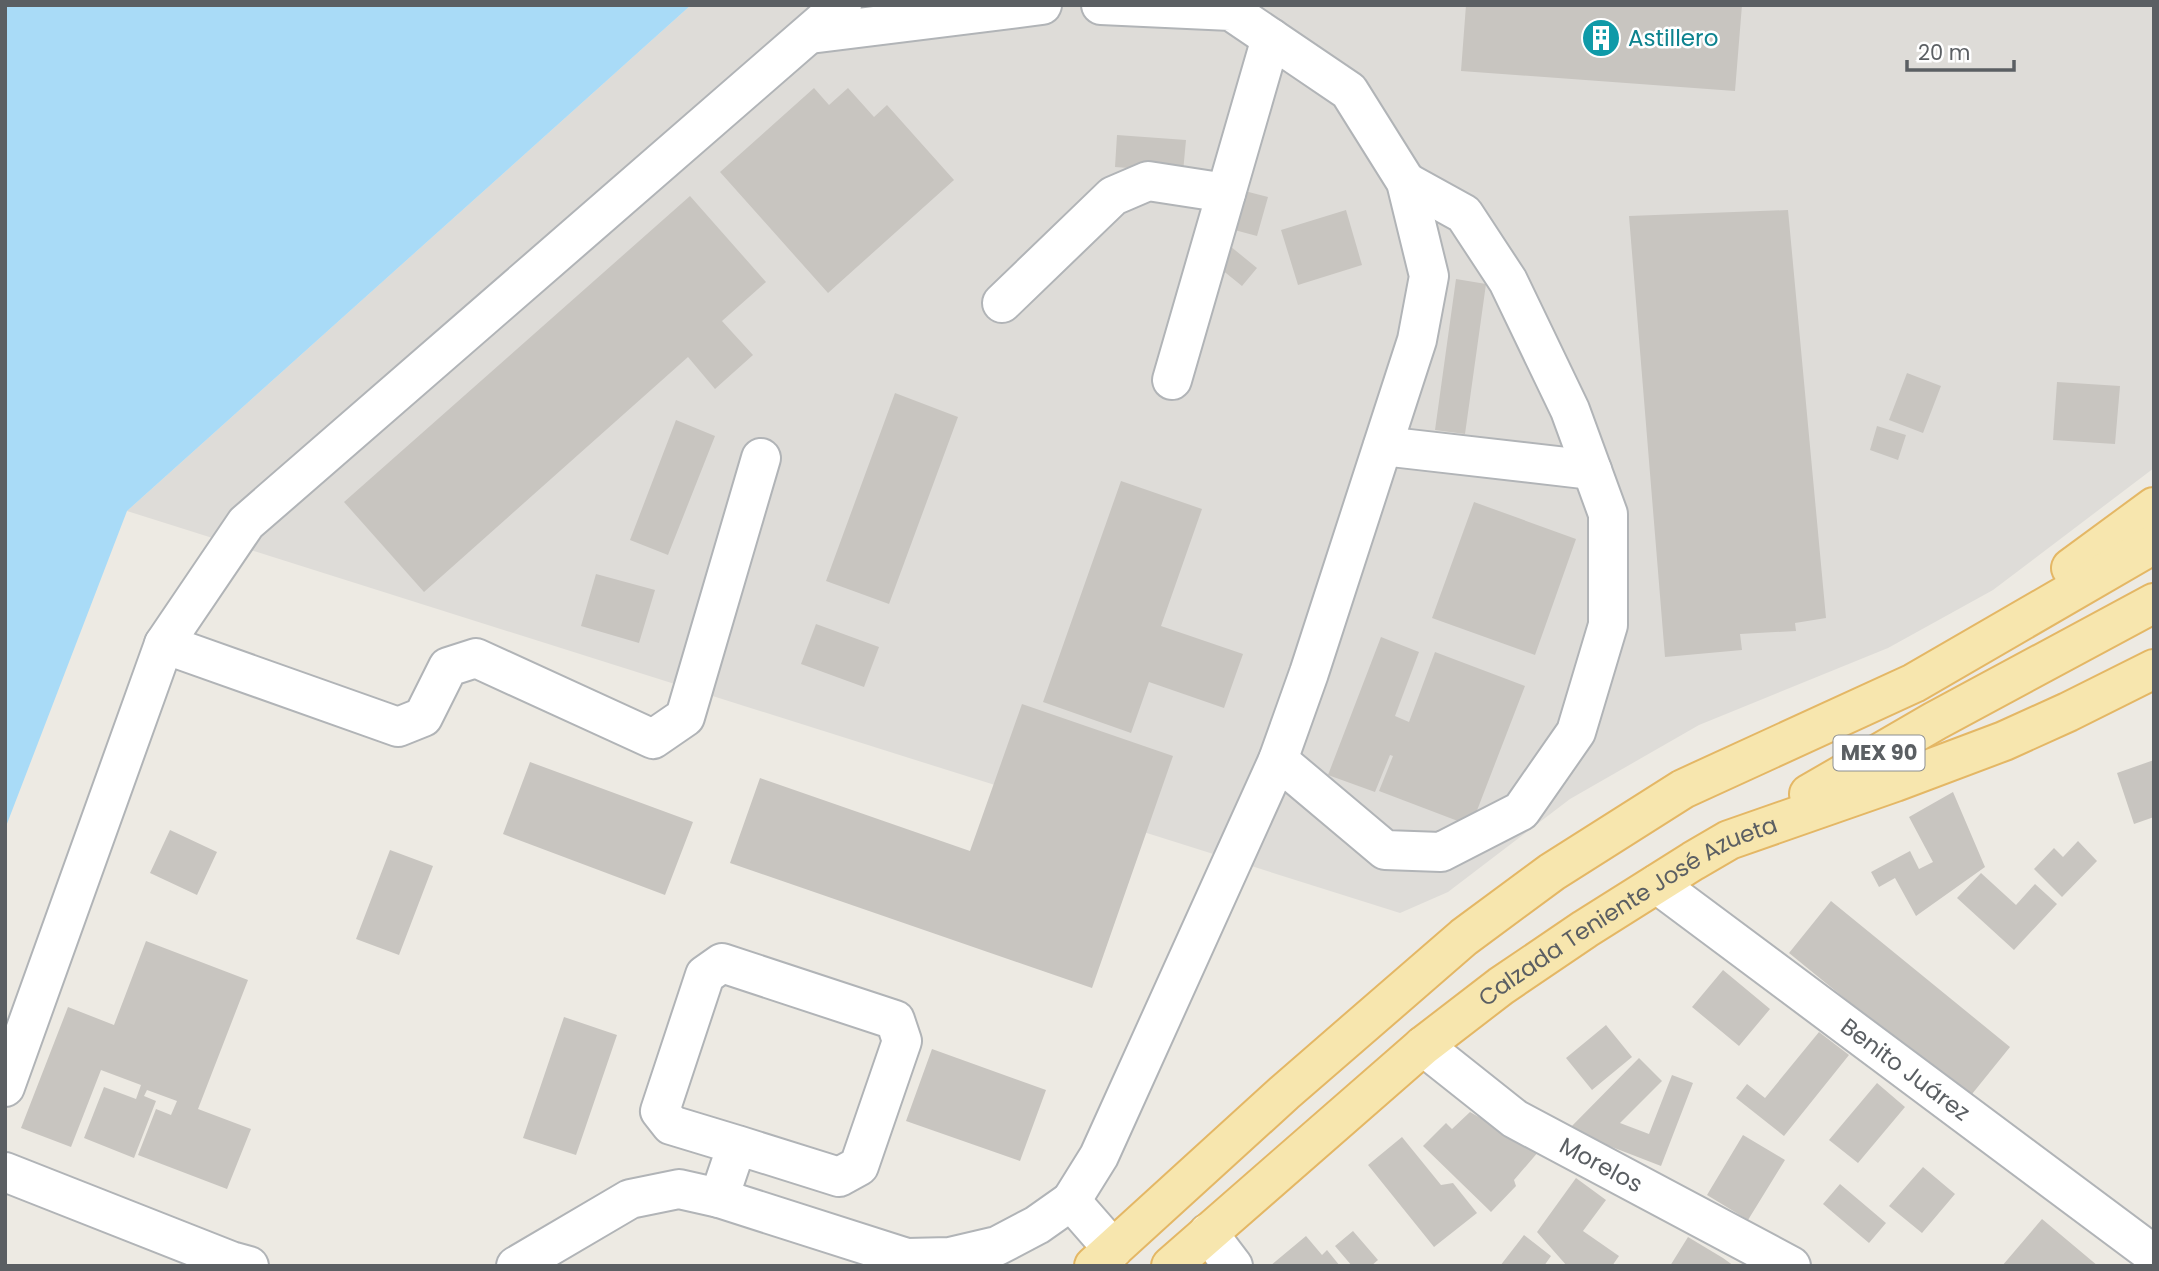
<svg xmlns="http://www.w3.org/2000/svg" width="2159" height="1271" font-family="Poppins,sans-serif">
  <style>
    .industrial { fill: #dedcd8 }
    .water { fill: #a9dbf7 }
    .building { fill: #c8c5c0 }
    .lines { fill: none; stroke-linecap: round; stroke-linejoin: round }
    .minor-casing { stroke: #b1b4b7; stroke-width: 42 }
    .major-casing { stroke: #e4b765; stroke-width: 42 }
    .minor { stroke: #fff; stroke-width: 38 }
    .major { stroke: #f7e6ae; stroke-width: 38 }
    .labels { text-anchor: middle; stroke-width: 5; stroke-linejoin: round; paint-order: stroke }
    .shield { fill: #fff; stroke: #8c8f92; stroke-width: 2 }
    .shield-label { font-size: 21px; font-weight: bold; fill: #5b5f63 }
    .culture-label { font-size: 23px; fill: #0d838f; stroke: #fff; text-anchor: start }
    .street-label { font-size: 23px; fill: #5b5f63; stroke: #fff }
  </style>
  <rect width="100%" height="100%" fill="#edeae3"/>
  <path class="industrial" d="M691 5H2154V468L1993 590 1888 648 1699 725 1570 799 1448 892 1400 913 127 511Z"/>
  <path class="water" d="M5 5H691L127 511 5 829Z"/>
  <path class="building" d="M1466 5H1742L1735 91 1461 71Z
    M814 88 829 105 848 88 874 117 887 105 954 180 828 293 720 172Z
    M1117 135 1186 140 1183 172 1115 167Z
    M1237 189 1268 197 1257 236 1227 228Z
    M690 196 766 282 722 321 753 355 715 389 688 357 424 592 344 502Z
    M1346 210 1362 265 1298 285 1281 230Z
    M1788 210 1826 618 1795 623 1796 631 1740 634 1742 650 1665 657 1629 216Z
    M1230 246 1257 268 1242 286 1216 265Z
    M1456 279 1486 284 1465 434 1435 430Z
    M1907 373 1941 386 1923 433 1889 420Z
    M2057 382 2120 386 2115 444 2053 440Z
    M895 393 958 417 889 604 826 581Z
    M676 420 715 436 668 555 630 540Z
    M1877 426 1906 435 1898 460 1870 450Z
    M1121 481 1202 509 1161 626 1243 654 1224 708 1149 682 1131 733 1043 702Z
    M1474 502 1576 539 1535 655 1432 618Z
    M596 574 655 590 639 643 581 626Z
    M816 624 879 647 864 687 801 664Z
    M1381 637 1419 652 1395 716 1409 722 1435 652 1525 686 1471 826 1379 791 1393 756 1390 755 1375 792 1328 775Z
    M1022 704 1173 756 1092 988 730 863 760 778 970 851Z
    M2154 760V817L2134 824 2117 773Z
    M530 762 693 822 665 895 503 834Z
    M1953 792 1985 867 1916 916 1895 878 1879 887 1871 872 1910 851 1919 869 1933 862 1909 817Z
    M170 830 217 852 197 895 150 873Z
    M2078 841 2097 861 2062 897 2034 869 2054 848 2063 857Z
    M390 850 433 866 399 955 356 939Z
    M1981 873 2016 905 2035 884 2057 904 2014 950 1957 898Z
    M1831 901 2010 1047 1968 1099 1789 953Z
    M146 941 248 980 198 1109 251 1129 227 1189 138 1155 156 1109 171 1115 177 1101 147 1090 144 1096 156 1101 134 1158 84 1138 104 1087 136 1099 141 1085 101 1070 71 1147 21 1128 68 1007 114 1025Z
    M1723 970 1770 1009 1739 1046 1692 1007Z
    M564 1017 617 1035 576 1155 523 1138Z
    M1606 1025 1632 1057 1592 1090 1566 1058Z
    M1819 1032 1849 1055 1784 1136 1736 1098 1747 1084 1765 1098Z
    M932 1049 1046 1090 1020 1161 906 1121Z
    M1639 1058 1662 1081 1620 1123 1649 1134 1672 1075 1693 1083 1661 1166 1568 1130Z
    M1877 1083 1905 1107 1858 1163 1829 1140Z
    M1470 1112 1539 1151 1514 1180 1516 1186 1491 1212 1423 1146 1446 1123 1452 1129Z
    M1743 1135 1785 1160 1748 1220 1707 1195Z
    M1402 1137 1441 1185 1453 1183 1477 1213 1434 1247 1368 1165Z
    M1923 1167 1955 1194 1922 1233 1889 1206Z
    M1576 1178 1606 1200 1583 1231 1619 1256 1612 1266H1567L1537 1232Z
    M1840 1184 1886 1223 1869 1243 1823 1204Z
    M2042 1219 2098 1266H2002Z
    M1353 1231 1378 1260 1371 1266H1352L1335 1246Z
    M1524 1235 1551 1256 1544 1266H1500Z
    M1306 1236 1322 1255 1327 1250 1340 1266H1270Z
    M1688 1237 1723 1258 1734 1266H1670Z"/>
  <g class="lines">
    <defs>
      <g id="minor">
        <path d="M810 34 1042 5"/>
        <path d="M1002 303 1113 196 1148 181 1226 193"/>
        <path d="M1172 380 1271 38"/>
        <path d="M1383 446 1592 470"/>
        <path d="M164 644 398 727 423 717 448 667 476 658 653 739 685 717 761 458"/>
        <path d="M1278 760 1385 850 1441 852 1521 811 1576 732 1608 625V514L1570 410 1508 281 1464 214 1406 182"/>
        <path id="s1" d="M1657 884 2154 1255"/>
        <path id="s2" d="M1423 1046 1515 1119 1791 1266"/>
        <path d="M5 1087 164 644 246 523 842 5"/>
        <path d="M5 1172 231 1261 249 1266"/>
        <path d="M719 1198 737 1145 671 1125 660 1111 705 975 722 963 895 1020 902 1041 859 1166 839 1177 737 1145"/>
        <path d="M1071 1201 1099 1156 1278 760 1309 673 1417 340 1429 276 1406 182 1349 91 1231 11 1101 5"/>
        <path d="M1208 1233 1233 1266"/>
        <path d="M516 1266 630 1199 679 1189 719 1198 907 1258 950 1257 997 1246 1037 1225 1071 1201 1113 1249"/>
      </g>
      <g id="major">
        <path d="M2071 568 2154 507"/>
        <path d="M1809 794 1935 721 2154 603"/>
        <path d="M1094 1266 1284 1093 1464 937 1552 872 1683 789 1914 683 2154 544"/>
        <path id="s3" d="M1171 1266 1423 1046 1501 986 1585 929 1693 861 1729 840 1895 782 2004 741 2068 712 2154 669"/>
      </g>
    </defs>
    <use href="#minor" class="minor-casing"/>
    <use href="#major" class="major-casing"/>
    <use href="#minor" class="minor"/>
    <use href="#major" class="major"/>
  </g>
  <defs>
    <symbol id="building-disc" viewBox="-11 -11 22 22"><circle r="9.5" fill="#0f9aa8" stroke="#fff"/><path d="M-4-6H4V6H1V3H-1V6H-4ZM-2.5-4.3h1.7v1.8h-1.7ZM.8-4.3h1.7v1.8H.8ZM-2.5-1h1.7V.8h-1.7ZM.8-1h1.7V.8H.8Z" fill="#fff"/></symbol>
  </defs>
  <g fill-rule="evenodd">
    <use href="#building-disc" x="1579" y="16" width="44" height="44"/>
  </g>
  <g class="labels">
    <rect class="shield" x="1833.5" y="735.5" width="91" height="35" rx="5"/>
    <g class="shield-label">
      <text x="1879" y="760">MEX 90</text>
    </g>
    <g class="culture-label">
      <text x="1628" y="46">Astillero</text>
    </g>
    <g class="street-label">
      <text dy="8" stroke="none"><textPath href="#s3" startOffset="581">Calzada Teniente José Azueta</textPath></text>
      <text dy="8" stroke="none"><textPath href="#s1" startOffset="310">Benito Juárez</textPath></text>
      <text dy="8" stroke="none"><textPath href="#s2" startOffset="215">Morelos</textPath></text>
    </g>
  </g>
  <rect width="2159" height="1271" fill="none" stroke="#5b5f63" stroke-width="14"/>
  <path d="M1907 60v10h107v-10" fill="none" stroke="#5b5f63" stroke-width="3.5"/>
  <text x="1918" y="60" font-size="21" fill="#5b5f63" stroke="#ffffff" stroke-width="5" paint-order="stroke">20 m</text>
</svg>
